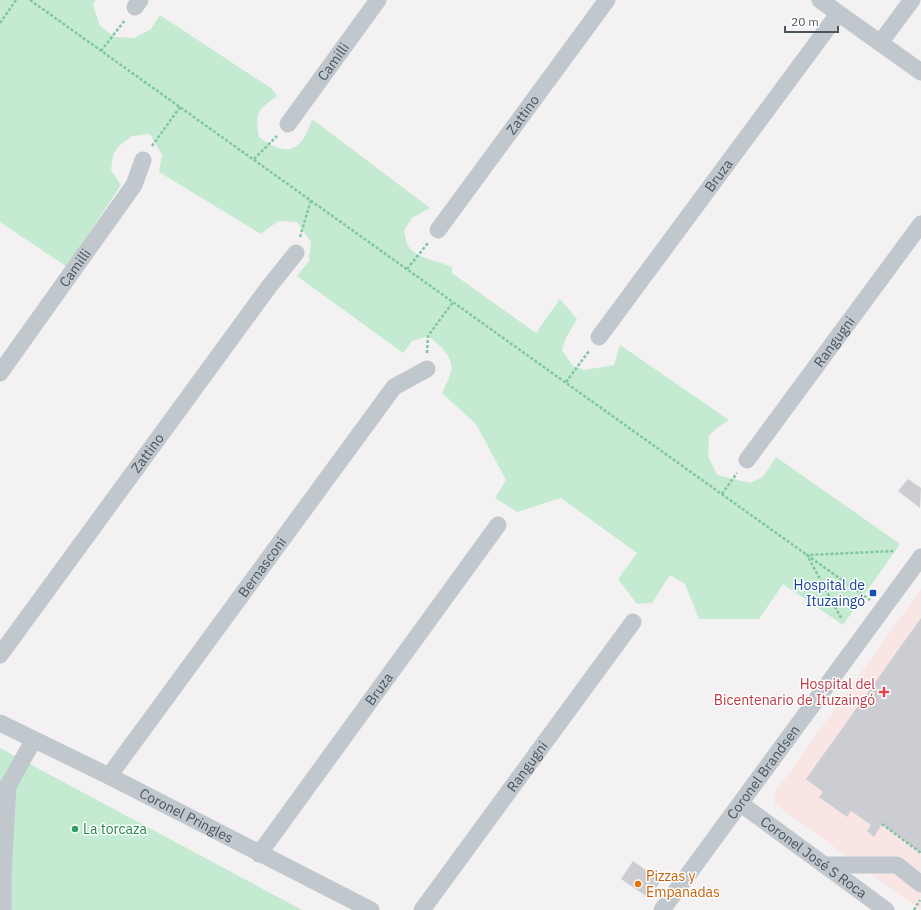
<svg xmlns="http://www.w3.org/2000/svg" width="921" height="910" font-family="'IBM Plex Sans',sans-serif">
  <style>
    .medical { fill: #f9e6e4 }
    .green { fill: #c4ebd2 }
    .building { fill: #cbcdd2 }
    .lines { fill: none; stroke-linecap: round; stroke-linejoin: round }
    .path { stroke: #7fc6a2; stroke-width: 2.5; stroke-dasharray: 3 2; stroke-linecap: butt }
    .minor { stroke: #c0c8ce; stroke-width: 17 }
    .transit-dot { fill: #1a4fb4; stroke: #fff; stroke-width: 1.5 }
    .health-dot { fill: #e0444e; stroke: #fff; stroke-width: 1.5 }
    .leisure-dot { fill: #2e9e5b; stroke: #fff; stroke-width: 1.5 }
    .food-dot { fill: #e8710a; stroke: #fff; stroke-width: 1.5 }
    .labels { text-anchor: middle; stroke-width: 3; stroke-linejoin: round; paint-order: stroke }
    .street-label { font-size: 14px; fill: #4a545c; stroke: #fff }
    .transit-label { font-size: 14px; fill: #164399; stroke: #fff; text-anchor: end }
    .health-label { font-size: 14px; fill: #be3a42; stroke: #fff; text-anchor: end }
    .leisure-label { font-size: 14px; fill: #27864d; stroke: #fff; text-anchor: start }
    .food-label { font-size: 14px; fill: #c56008; stroke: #fff; text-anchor: start }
  </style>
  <rect width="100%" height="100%" fill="#f3f1f1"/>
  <path class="medical" d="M921 589V910L775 804 774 794Z"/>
  <path class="green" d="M0 0H96L93 5 100 26 115 37 134 38 151 29 160 15 272 89 277 96C257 111 255 112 259 137 287 158 302 152 312 119L430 208 412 218 404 230C405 235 406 242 408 246 417 259 439 261 452 267V273L536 333 560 299 577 319 566 338 562 350 573 366 584 370 614 365 620 345 729 420 717 428 709 435 708 456 717 475 750 483 763 477 776 457 900 544 843 625 783 584 759 619H699L685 584 670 575 652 603 637 604 618 579 637 553 561 498 517 512 495 498 506 480 476 424 442 393C445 386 449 379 451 372 455 357 438 343 428 336L412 341 403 353 297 276 309 261 311 242 297 222 278 221 261 234 159 172 162 155 150 134 132 136 119 146 113 155 111 170 121 185 67 267 0 222Z
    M0 748 302 910H0Z"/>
  <path class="building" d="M908 479 921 488 920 508 898 491Z
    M921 618V853L882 824 874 837 867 831 871 825 851 811 847 817 819 797 823 792 806 779Z
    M633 861 661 881 649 898 621 879Z"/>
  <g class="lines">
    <path class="path" d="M30 0 870 600
      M0 23 16 0
      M101 51 125 20
      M152 146 180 107
      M254 159 277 136
      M300 237 311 200
      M407 269 428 243
      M427 353 428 336 453 302
      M566 382 589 351
      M722 494 737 473
      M841 618 807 555 894 551
      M882 824 921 853
      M914 910 920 900"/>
    <g class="minor">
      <path d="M820 0 921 72"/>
      <path d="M135 7 140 0"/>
      <path d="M880 43 912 0"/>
      <path id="s1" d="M288 124 378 0"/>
      <path id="s2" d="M438 230 607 0"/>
      <path id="s3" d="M599 337 838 14"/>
      <path id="s4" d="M0 373 134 185 143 160"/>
      <path id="s5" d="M747 460 921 224"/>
      <path id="s6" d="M0 655 268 288 296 253"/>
      <path id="s7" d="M0 723 109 776 371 910"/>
      <path id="s8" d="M109 776 394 387 427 369"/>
      <path d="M0 791 8 786 33 741"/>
      <path id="s9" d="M741 804 886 910"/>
      <path id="s10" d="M259 854 498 525"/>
      <path d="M824 865H897L921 884"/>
      <path d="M3 910V874L8 786"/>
      <path id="s11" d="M422 910 633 622"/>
      <path id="s12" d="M662 910 921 557"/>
    </g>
  </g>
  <rect class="transit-dot" x="869" y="589" width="8" height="8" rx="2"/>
  <path class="health-dot" d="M882 686h4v4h4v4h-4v4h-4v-4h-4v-4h4z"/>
  <circle class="leisure-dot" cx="75" cy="829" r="4"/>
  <circle class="food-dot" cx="638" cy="884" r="4"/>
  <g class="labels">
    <g class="street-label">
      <text dy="5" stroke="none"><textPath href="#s1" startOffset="77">Camilli</textPath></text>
      <text dy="5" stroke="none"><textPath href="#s2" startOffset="143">Zattino</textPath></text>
      <text dy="5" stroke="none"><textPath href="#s3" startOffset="201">Bruza</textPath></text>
      <text dy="5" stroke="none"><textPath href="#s4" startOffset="129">Camilli</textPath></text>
      <text dy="5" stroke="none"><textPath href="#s5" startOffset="147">Rangugni</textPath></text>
      <text dy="5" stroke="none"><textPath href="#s6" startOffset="250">Zattino</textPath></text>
      <text dy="5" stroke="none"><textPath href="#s8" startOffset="259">Bernasconi</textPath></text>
      <text dy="5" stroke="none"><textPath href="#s10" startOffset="204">Bruza</textPath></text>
      <text dy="5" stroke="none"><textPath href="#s11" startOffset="178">Rangugni</textPath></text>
      <text dy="5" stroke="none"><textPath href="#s12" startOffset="171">Coronel Brandsen</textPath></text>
      <text dy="5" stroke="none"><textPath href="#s7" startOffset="208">Coronel Pringles</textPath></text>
      <text dy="5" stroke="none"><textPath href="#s9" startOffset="90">Coronel José S Roca</textPath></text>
    </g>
    <g class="transit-label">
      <text x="865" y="590">Hospital de<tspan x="865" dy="16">Ituzaingó</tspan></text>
    </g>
    <g class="health-label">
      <text x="875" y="689">Hospital del<tspan x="875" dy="16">Bicentenario de Ituzaingó</tspan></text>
    </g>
    <g class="leisure-label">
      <text x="83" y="834">La torcaza</text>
    </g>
    <g class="food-label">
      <text x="646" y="881">Pizzas y<tspan x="646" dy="16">Empanadas</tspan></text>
    </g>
  </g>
  <path d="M785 26v6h53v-6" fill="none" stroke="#4a545c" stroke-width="2"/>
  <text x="791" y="26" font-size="12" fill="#4a545c" stroke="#ffffff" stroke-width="3" paint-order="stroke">20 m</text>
</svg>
